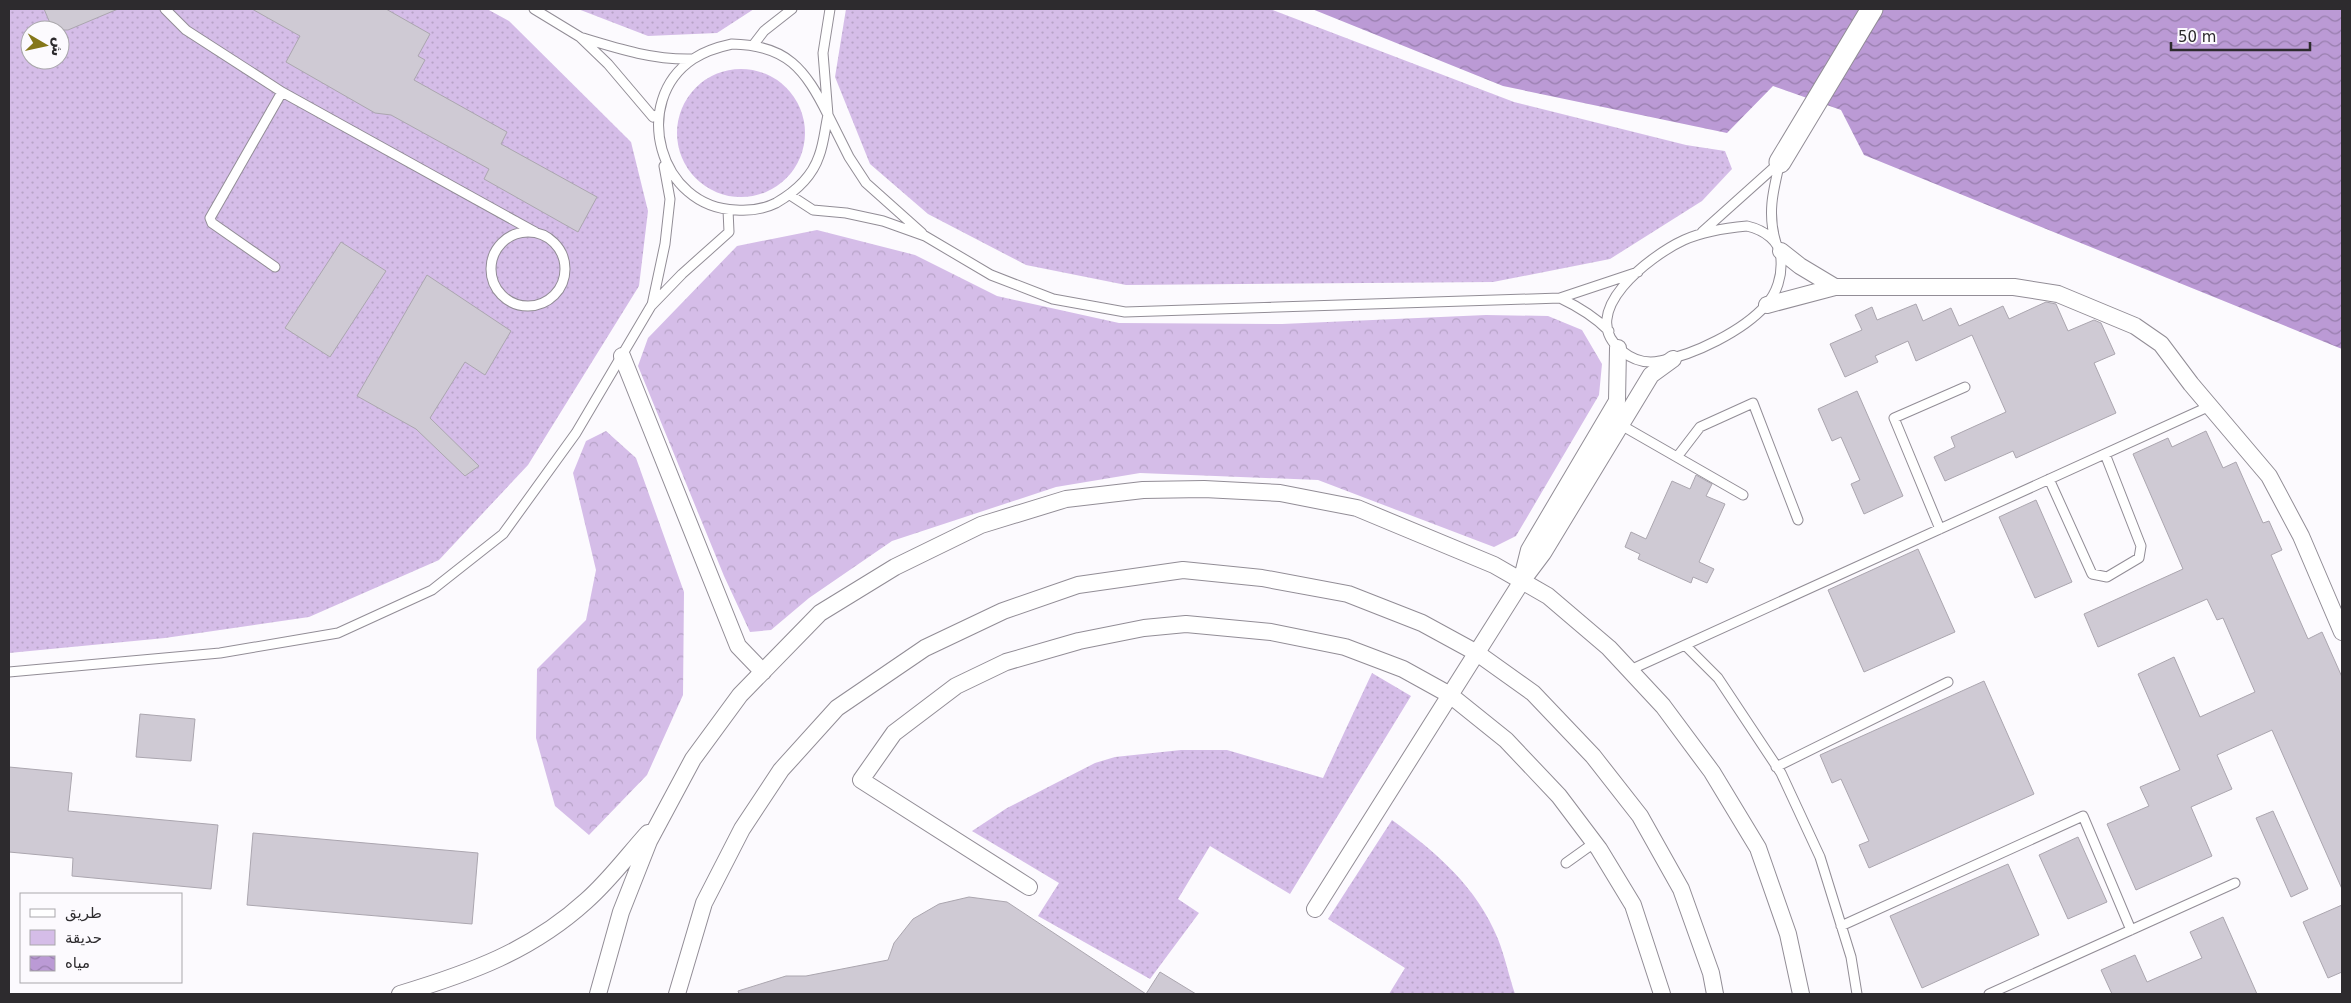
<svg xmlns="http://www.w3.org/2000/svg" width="2351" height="1003" font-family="'DejaVu Sans','Noto Naskh Arabic',sans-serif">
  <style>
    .green { fill: url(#green-dots); fill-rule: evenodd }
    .forest { fill: url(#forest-crowns) }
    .water { fill: url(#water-waves) }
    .building { fill: #cfcad4; stroke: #aba6af }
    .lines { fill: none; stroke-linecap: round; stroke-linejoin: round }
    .service-casing { stroke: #928d96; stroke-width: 11 }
    .minor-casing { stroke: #928d96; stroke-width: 18 }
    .tertiary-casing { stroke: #928d96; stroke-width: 23 }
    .service { stroke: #fff; stroke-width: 9 }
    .minor { stroke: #fff; stroke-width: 16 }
    .tertiary { stroke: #fff; stroke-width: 21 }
  </style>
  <defs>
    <pattern id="green-dots" width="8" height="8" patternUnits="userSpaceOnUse" patternTransform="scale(1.25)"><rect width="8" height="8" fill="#d5bde8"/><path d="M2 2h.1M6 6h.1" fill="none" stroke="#b7a3c7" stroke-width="1.8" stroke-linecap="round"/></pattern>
    <pattern id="forest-crowns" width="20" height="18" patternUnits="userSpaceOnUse" patternTransform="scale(1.25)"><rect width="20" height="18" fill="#d5bde8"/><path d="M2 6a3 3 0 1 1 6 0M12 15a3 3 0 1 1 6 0" fill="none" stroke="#b7a3c7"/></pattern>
    <pattern id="water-waves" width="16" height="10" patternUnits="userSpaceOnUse" patternTransform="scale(1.25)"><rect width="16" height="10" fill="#bb9ad5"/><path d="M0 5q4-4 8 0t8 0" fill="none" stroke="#987ead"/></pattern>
  </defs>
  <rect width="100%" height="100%" fill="#fcfafe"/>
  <path class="green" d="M9 9H487L509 21 631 142 648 211 639 286 528 465 439 560 309 617 165 638 9 653ZM30 30H60V60H30Z
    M578 9H754L717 33 648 36Z
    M846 9H1270L1514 102 1686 145 1725 151 1732 169 1702 201 1610 259 1493 282 1126 285 1026 265 928 214 870 164 835 77Z
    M677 133a64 64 0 1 1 128 0a64 64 0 1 1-128 0Z
    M1372 673 1411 696 1290 894 1210 846 1178 899 1199 913 1150 979 1038 916 1059 883 972 831 1007 808 1095 763 1115 757 1181 750H1227L1323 778Z
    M1392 820C1436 852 1477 887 1498 939 1505 957 1509 976 1515 994H1389L1405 968 1328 919Z"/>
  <path class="forest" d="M817 230 915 255 997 296 1119 323 1282 324 1486 315 1548 316 1582 330 1602 364 1599 395 1516 536 1494 547 1318 480 1140 473 1056 487 892 541 809 598 771 630 750 632 724 576 638 366 648 338 737 246Z
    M606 431 636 458 684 592 683 695 647 775 589 835 555 806 536 738 537 669 586 620 596 570 573 473 586 441Z"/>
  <path class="water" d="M1312 9H2342V349L1864 155 1841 110 1773 86 1727 133 1503 86Z"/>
  <path class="building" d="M44 9H118L68 30H53Z
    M252 9H386L430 34 418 56 425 60 414 80 507 132 501 144 597 197 578 232 484 179 489 169 391 115 375 113 286 62 300 36Z
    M341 242 386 271 330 357 285 328Z
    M427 275 511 331 485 375 465 362 430 418 479 466 465 476 416 429 357 396Z
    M2046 302 2056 304 2068 331 2094 320 2101 323 2115 354 2094 363 2116 413 2016 458 2013 451 1945 481 1934 457 1955 447 1951 437 2006 412 1972 335 1916 361 1908 341 1875 356 1878 362 1845 377 1830 344 1862 330 1855 315 1872 307 1877 320 1916 304 1923 321 1951 308 1959 326 2003 306 2009 319Z
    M1857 391 1903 496 1864 514 1851 484 1860 480 1841 437 1832 441 1818 409Z
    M2206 431 2223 468 2236 462 2263 523 2269 521 2282 550 2271 555 2308 639 2322 632 2342 677V889L2272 730 2217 755 2232 789 2191 807 2212 856 2136 890 2107 824 2149 806 2140 787 2180 770 2138 674 2174 657 2200 717 2255 692 2223 618 2217 620 2207 599 2098 647 2084 614 2183 569 2133 454 2168 438 2172 447Z
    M1696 475 1712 484 1706 496 1725 504 1699 562 1714 569 1707 583 1693 577 1691 583 1638 559 1640 554 1625 547 1631 532 1646 539 1672 481 1690 489Z
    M2036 500 2072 582 2035 598 1999 517Z
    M1918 549 1955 632 1864 672 1828 590Z
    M1984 681 2034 794 1869 868 1859 845 1869 841 1841 779 1832 783 1820 755Z
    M140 714 195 719 191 761 136 757Z
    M9 767 72 773 68 811 218 825 211 889 72 876 73 858 9 852Z
    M2273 811 2308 889 2291 897 2256 818Z
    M253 833 478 853 472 924 247 905Z
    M2078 837 2107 902 2068 919 2039 855Z
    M2008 864 2039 935 1922 988 1890 916Z
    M969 897 1007 902 1146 994 1160 972 1196 994H739L738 991 786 976H806L888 960 894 943 913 919 939 904Z
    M2342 905V972L2328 978 2303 922Z
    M2223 917 2257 994H2112L2101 970 2135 955 2147 982 2202 958 2190 932Z"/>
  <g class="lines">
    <defs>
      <path id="service" d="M165 9 186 30 282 92 535 232
        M534 9 580 37 608 64 653 117 658 114
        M830 9 823 53 828 115 849 157 866 183 922 233
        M583 38C619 49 654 60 692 59
        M732 44C787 45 805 69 828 115 825 128 824 143 819 156 812 177 795 192 776 203 764 209 750 211 736 210 659 208 630 101 693 59 705 51 718 47 732 44Z
        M754 44 764 31 792 9
        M790 195 813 210 846 213 883 221 925 236 991 275 1053 299 1125 312 1560 298 1638 272
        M1747 226C1764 230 1781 241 1781 260 1782 276 1777 293 1766 305 1743 331 1694 355 1660 361 1646 364 1633 360 1622 351 1574 313 1651 255 1684 240 1704 231 1725 228 1747 226Z
        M491 269a37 37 0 1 1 74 0a37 37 0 1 1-74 0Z
        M1702 232 1780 162
        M1776 243C1767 214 1773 191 1780 162
        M275 267 212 223 210 218 282 92
        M1560 298C1579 307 1594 316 1609 331
        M652 305 665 244 670 199 664 166
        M1621 425 1743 495
        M1677 457 1700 427 1753 403 1798 520
        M2049 479 2092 574 2107 577 2139 558 2141 546 2105 454
        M1940 529 1894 418 1965 387
        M1685 645 1718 678 1781 773 1820 857 1851 957 1857 994
        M1630 670 2210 406
        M9 672 220 653 338 633 432 590 503 534 576 433 651 306 682 274 729 232 728 210
        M1776 767 1948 682
        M1566 863 1594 843
        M1841 926 2083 816 2131 930
        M1989 994 2235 883"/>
      <path id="minor" d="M1781 251 1800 266 1835 287
        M1767 305 1835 287H2014L2058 294 2135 326 2161 344 2191 384 2269 476 2301 536 2342 632
        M622 356 738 646 763 672
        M1523 574 1529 550 1617 401 1618 348
        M1029 887 861 780 894 733 956 686 1006 662 1079 641 1144 628 1186 624 1271 632 1345 647 1403 669 1450 695 1506 740 1559 796 1599 849 1633 905 1662 994
        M1315 909 1522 581 1543 553 1651 375 1673 359
        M400 994C470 973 531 951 586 901 609 881 628 855 648 833
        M598 994 621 912 649 841 693 759 740 695 820 613 895 567 981 525 1066 499 1143 490 1204 489 1280 493 1357 508 1494 565 1548 596 1609 648 1663 706 1712 772 1758 848 1788 934 1801 994
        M677 994 704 903 742 829 781 770 837 708 925 648 1003 611 1078 585 1183 570 1262 578 1348 594 1422 623 1477 653 1533 693 1593 756 1640 816 1681 889 1711 973 1715 994"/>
      <path id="tertiary" d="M1780 162 1872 9"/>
    </defs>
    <use href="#service" class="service-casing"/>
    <use href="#minor" class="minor-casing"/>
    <use href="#tertiary" class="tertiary-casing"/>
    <use href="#service" class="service"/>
    <use href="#minor" class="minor"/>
    <use href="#tertiary" class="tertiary"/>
  </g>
  <rect width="2351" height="1003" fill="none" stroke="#2d2b2e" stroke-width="20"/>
  <rect x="20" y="893" width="162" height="90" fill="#fcfafe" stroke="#a9a7ab"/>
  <rect x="30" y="909" width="25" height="8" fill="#ffffff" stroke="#a9a7ab"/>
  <text x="65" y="918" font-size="15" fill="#2d2b2e">طريق</text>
  <rect x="30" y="930" width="25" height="15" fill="#d5bde8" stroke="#a9a7ab"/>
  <text x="65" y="943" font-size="15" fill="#2d2b2e">حديقة</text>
  <rect x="30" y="956" width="25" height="15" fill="url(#water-waves)" stroke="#a9a7ab"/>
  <text x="65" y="968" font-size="15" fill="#2d2b2e">مياه</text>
  <g transform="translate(45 45) rotate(99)"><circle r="24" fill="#fcfafe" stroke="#a9a7ab"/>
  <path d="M0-4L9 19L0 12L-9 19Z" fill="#85771a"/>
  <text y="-8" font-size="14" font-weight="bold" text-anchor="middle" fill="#2d2b2e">ش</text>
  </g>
  <path d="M2171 42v8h139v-8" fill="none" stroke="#2d2b2e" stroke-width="2.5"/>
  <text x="2178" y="42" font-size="15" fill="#2d2b2e" stroke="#fcfafe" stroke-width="4" paint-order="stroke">50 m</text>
</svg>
